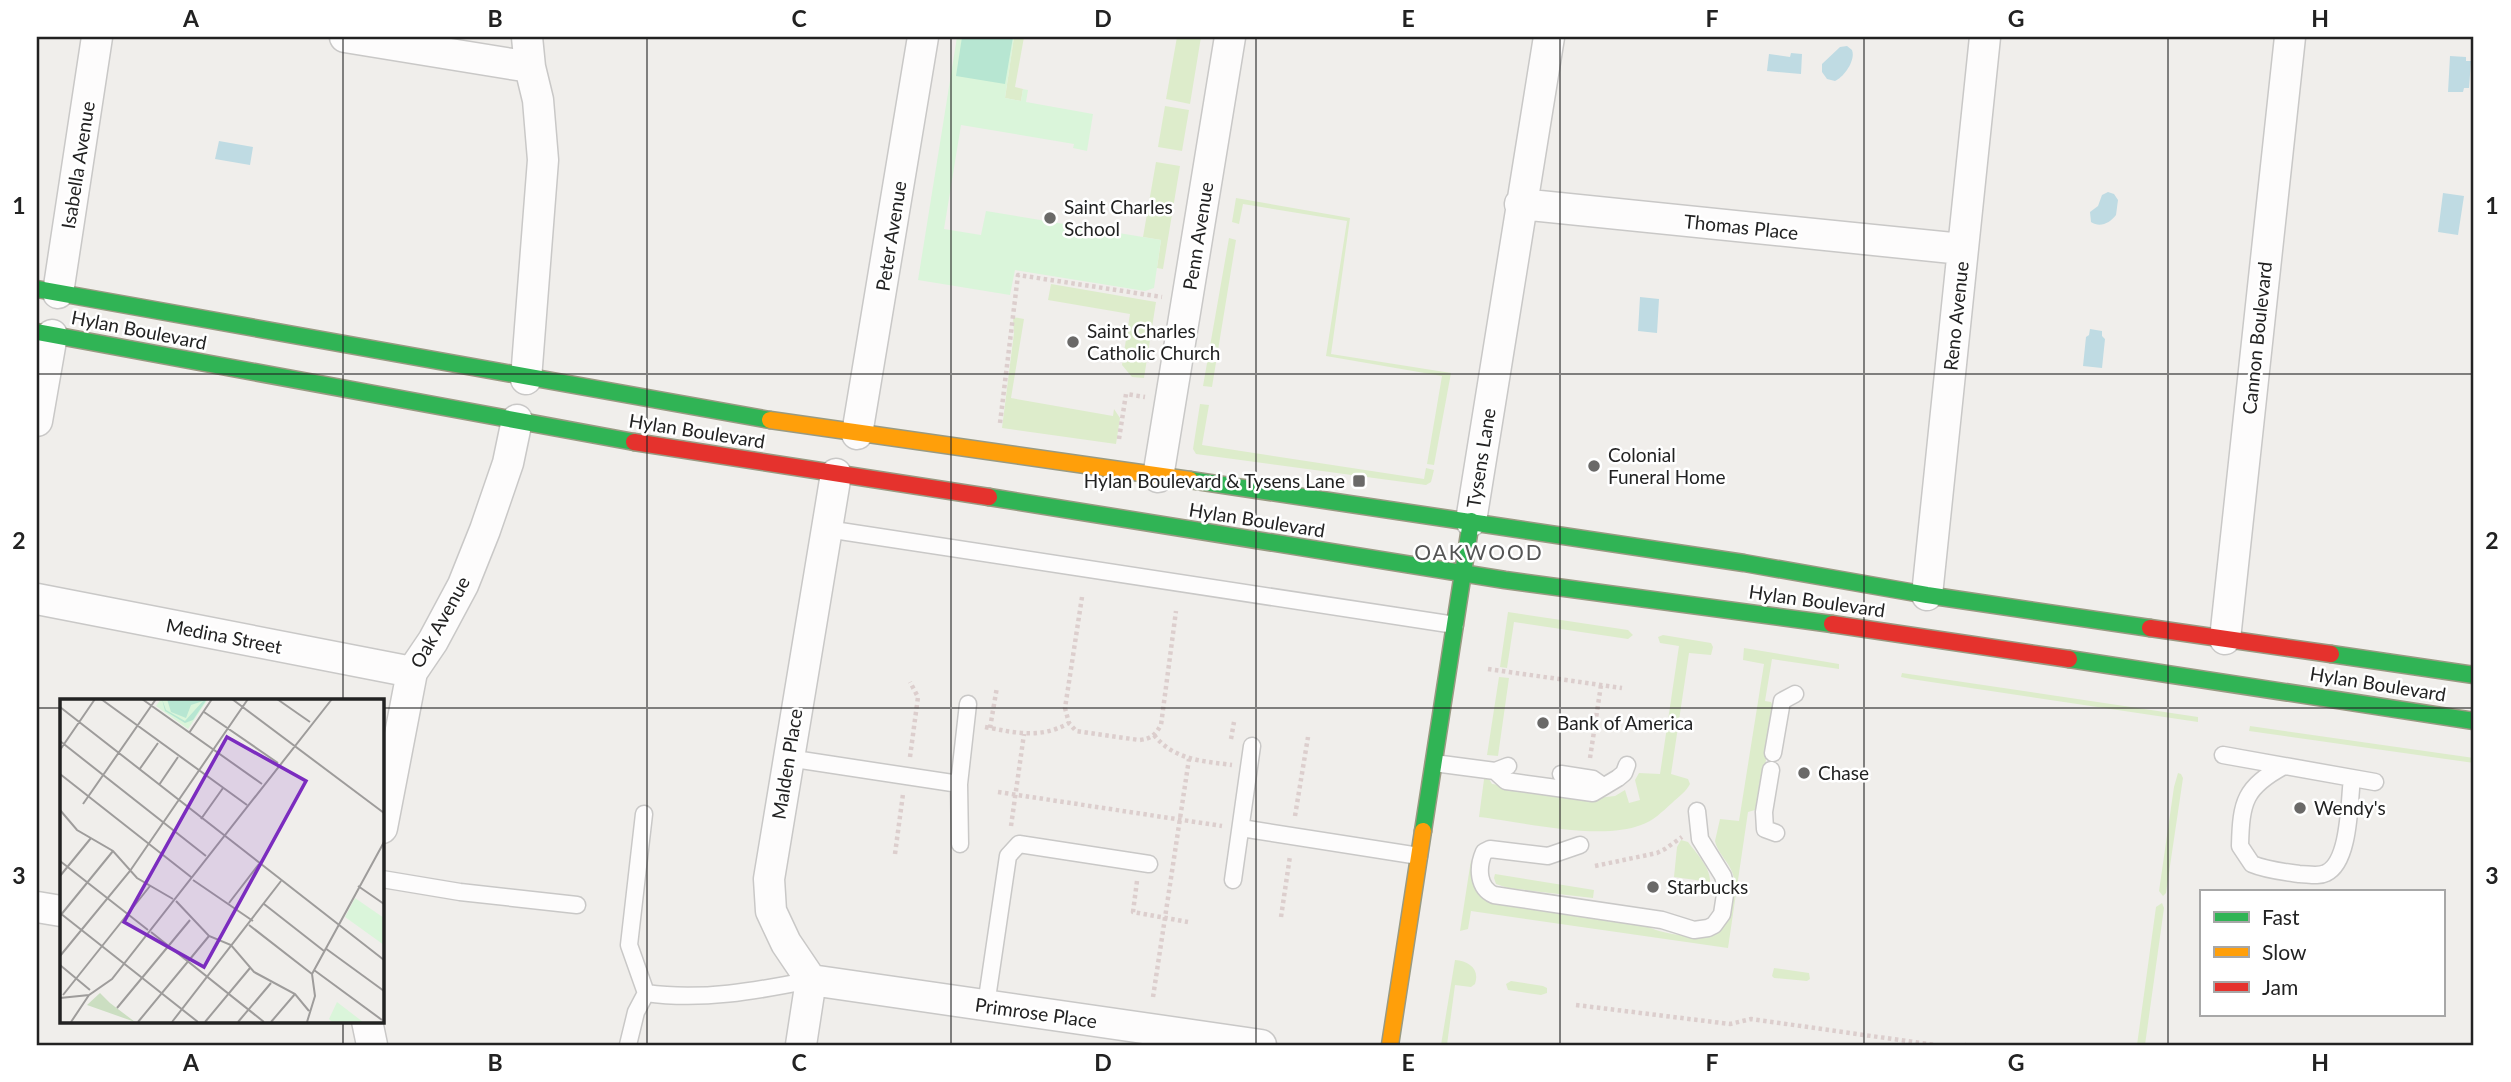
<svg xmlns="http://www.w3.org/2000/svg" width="2511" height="1082" font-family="Lato,sans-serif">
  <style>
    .grass { fill: #ddeccb }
    .park { fill: #daf5da }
    .pitch { fill: #b7e6d2 }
    .water { fill: #bfdbe3 }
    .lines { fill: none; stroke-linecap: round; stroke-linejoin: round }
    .lane-casing { stroke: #c9c8c7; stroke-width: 19 }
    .street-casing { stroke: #c9c8c7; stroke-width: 33 }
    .fast-casing { stroke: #999a82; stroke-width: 19 }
    .slow-casing { stroke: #999a82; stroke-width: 19 }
    .jam-casing { stroke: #999a82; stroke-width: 19 }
    .path { stroke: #dccecd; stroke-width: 4.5; stroke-dasharray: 3.5 3.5; stroke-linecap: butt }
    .lane { stroke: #fdfcfc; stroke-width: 16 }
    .street { stroke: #fdfcfc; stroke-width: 30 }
    .fast { stroke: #30b455; stroke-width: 16 }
    .slow { stroke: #ff9f0a; stroke-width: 16 }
    .jam { stroke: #e5322d; stroke-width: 16 }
    .grid { fill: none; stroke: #222; stroke-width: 2; stroke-opacity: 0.55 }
    .poi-dot { fill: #6a6968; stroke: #fff; stroke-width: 2.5 }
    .labels { text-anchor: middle; stroke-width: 5; stroke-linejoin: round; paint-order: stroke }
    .street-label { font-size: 19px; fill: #222; stroke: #fff }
    .poi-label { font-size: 19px; fill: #222; stroke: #fff; text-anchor: start }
    .neighbourhood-label { font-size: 21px; letter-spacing: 2px; fill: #555; stroke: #fff }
    .inset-road { fill: none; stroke: #9e9c9b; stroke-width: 2 }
    .view { fill: #7b2cbf; fill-opacity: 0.15; stroke: #7b2cbf; stroke-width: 3.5 }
    .inset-edge { fill: none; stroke: #222; stroke-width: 3.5 }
    .neatline { fill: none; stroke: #222; stroke-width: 2.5 }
    .grid-label { font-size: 23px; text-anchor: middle; font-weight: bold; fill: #222 }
  </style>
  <rect width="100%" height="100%" fill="#f0eeeb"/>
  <path class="grass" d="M1014 37H1024L1015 87 1023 89 1021 101 1005 98Z
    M1177 37H1201L1190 104 1166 99Z
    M1165 106 1189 110 1182 151 1158 147Z
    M1156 162 1180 166 1163 269 1157 268 1161 240 1143 237Z
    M1236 198 1350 218 1331 354 1451 373 1434 465 1427 464 1442 376 1326 356 1347 221 1243 204 1239 224 1232 222Z
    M1229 238 1236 240 1212 387 1203 386Z
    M1051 284 1156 302 1144 378 1132 377 1122 365 1130 314 1048 300Z
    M1013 317 1024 319 1011 398 1113 416 1114 409 1120 418 1116 444 1002 428 1014 333Z
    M1200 404 1209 405 1202 445 1424 479 1426 468 1434 470 1431 482 1426 485 1196 454 1193 449Z
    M1508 612 1628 630 1633 635 1628 639 1514 622 1507 668 1500 667Z
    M1663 635 1711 643 1713 647 1711 655 1689 653 1671 774 1688 779 1690 784C1686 792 1678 797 1672 803 1662 812 1653 821 1641 825 1600 841 1523 822 1479 817L1485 772 1492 784 1597 798 1615 796 1625 790 1629 803 1640 800 1635 780 1639 773 1660 774 1679 646 1660 643 1658 637Z
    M1744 648 1839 664V669L1772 659 1765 701 1771 702 1774 708 1759 805 1755 810 1748 812 1728 948 1471 911 1468 929 1460 931 1471 860 1479 887 1635 919C1650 930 1661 932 1679 935 1707 939 1726 937 1731 906 1732 897 1735 888 1734 879 1732 864 1718 855 1715 841L1720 819 1739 821 1764 664 1743 660Z
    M1902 673 2198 717V722L1911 679 1901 677Z
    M1499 677 1509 678 1498 756 1487 755Z
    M2250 726 2474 758V763L2249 731Z
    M2178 773 2181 774 2183 778 2166 893 2163 896 2159 891 2174 787Z
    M1681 840 1688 842C1696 853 1711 868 1710 882L1674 877 1677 847Z
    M1495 874 1594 890 1593 898 1508 888 1496 884 1494 878Z
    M2162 903 2164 908 2145 1045H2137L2156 907Z
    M1455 960C1469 961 1480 969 1475 984L1471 987 1455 985 1447 1045H1441Z
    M1774 968 1809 973 1810 979 1807 981 1774 978 1772 976Z
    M1511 981 1543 986 1547 988V993L1541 995 1508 990 1506 984Z"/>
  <path class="park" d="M957 37H1014L1005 98 1021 101 1023 89 1028 90 1026 102 1093 114 1087 151 1073 148 1074 144 961 125 944 229 981 235 986 211 1161 240 1154 288 1145 291 1015 270 1010 295 918 280Z"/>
  <path class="pitch" d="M962 37H1013L1005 84 956 76Z"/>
  <path class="water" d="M1847 46 1852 50C1856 60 1844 77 1835 81L1827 79 1822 72V64L1840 47Z
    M1791 53 1802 54 1801 74 1767 71 1769 54 1790 57Z
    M2450 56 2466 57V61H2471L2469 88H2464L2463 92H2448Z
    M219 141 253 147 250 165 215 159Z
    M2108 192 2114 194 2118 200 2116 215C2110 223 2100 228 2091 222L2090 212 2098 206 2102 195Z
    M2443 193 2464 196 2458 235 2438 232Z
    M1640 297 1659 299 1657 333 1638 331Z
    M2090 329 2102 331V336L2105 339 2102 368 2083 366 2086 337 2089 335Z"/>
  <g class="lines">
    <defs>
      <path id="lane" d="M827 529 1455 625
        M1773 753 1782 701 1795 694
        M2223 755 2375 782
        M788 758 959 784
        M1434 763 1495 771 1508 766
        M2284 766C2245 787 2241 801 2240 846L2252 864C2266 870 2284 872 2299 874 2308 874 2318 877 2326 873 2350 862 2349 802 2352 778
        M1771 770 1764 812 1765 829 1776 833
        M1495 771 1506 781 1593 793 1618 778 1624 773 1627 765
        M1561 774 1593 779 1603 786
        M644 814 629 945 646 993C701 1001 756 991 811 980
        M1241 828 1419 856
        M960 844 959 784 968 704
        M1580 845 1548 856 1490 849 1484 852C1477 868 1478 888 1494 895L1662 920 1694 930 1708 928 1714 925 1722 914 1726 888 1723 876 1700 839 1697 811
        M382 879 460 892 577 905
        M1233 880 1252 746
        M986 1005 1008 856 1019 844 1149 864
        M628 1045 636 1012 646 993"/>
      <path id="street" d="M345 37 530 67
        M1520 204 1962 249
        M58 293 97 37
        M526 379 543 160 538 100 530 67 527 37
        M37 421 52 335
        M857 434 923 37
        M1158 477 1230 37
        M1471 521 1549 37
        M1927 595 1985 37
        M37 599 412 672
        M2225 639 2290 37
        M382 828 412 672 433 641 463 585 485 530 508 463 517 420
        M37 907 61 911
        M811 980 1261 1045
        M367 1021 372 1045
        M801 1045 811 980 786 943 771 911 769 879 836 474"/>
      <path id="fast" d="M37 289 770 420
        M37 332 634 442
        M1190 480 1744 563 1927 595 2150 628
        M989 497 1505 580 1832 624
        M2331 654 2474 675
        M2069 659 2474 721
        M1423 831 1471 521"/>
      <path id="slow" d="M770 420 1190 480
        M1390 1045 1423 831"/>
      <path id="jam" d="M634 442 989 497
        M1832 624 2069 659
        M2150 628 2331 654"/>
    </defs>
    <use href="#lane" class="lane-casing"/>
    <use href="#street" class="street-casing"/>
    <use href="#fast" class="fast-casing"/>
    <use href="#slow" class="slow-casing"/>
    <use href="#jam" class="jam-casing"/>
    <path class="path" d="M1000 423 1018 275 1162 297
      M1119 439 1126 394 1145 397
      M1082 597 1065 708 1069 723 1076 731 1139 740C1151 739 1155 735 1161 725L1176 611
      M1488 669 1622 688
      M985 727C1017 733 1040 739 1069 723
      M990 728 997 687
      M1154 735C1174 760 1202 761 1232 765
      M1231 739 1234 722
      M910 757 918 697 910 682
      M1590 758 1601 685
      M998 792 1222 826
      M1295 816 1308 737
      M1011 826 1024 734
      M895 854 903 794
      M1595 866 1657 853 1665 849 1682 837
      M1137 881 1133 912 1188 922
      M1281 917 1290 856
      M1153 997 1189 759
      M1576 1005 1730 1024 1751 1019 1935 1045
      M1965 1045H1966"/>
    <use href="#lane" class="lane"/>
    <use href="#street" class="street"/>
    <use href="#fast" class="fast"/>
    <use href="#slow" class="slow"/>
    <use href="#jam" class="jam"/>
  </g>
  <path class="grid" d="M343 37V701M647 37V1045M951 37V1045M1256 37V1045M1560 37V1045M1864 37V1045M2168 37V1045M37 374H2474M37 708H61M382 708H2474M343 1021V1045"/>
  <g class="poi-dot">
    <circle cx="1050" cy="218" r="7"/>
    <circle cx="1073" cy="342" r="7"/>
    <circle cx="1594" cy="466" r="7"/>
    <rect x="1352" y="474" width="14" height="14" rx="3.5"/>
    <circle cx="1543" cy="723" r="7"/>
    <circle cx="1804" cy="773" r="7"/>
    <circle cx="2300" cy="808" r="7"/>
    <circle cx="1653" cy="887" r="7"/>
  </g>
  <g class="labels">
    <g class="street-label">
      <text transform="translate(78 165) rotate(-81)" y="7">Isabella Avenue</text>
      <text transform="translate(1741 227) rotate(6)" y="7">Thomas Place</text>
      <text transform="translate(891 236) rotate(-81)" y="7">Peter Avenue</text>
      <text transform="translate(1198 236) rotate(-81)" y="7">Penn Avenue</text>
      <text transform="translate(1956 316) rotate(-84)" y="7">Reno Avenue</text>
      <text transform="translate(139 330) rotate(11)" y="7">Hylan Boulevard</text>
      <text transform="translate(2257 338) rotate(-84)" y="7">Cannon Boulevard</text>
      <text transform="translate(697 431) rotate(9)" y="7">Hylan Boulevard</text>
      <text transform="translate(1481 458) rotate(-81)" y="7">Tysens Lane</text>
      <text transform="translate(1257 520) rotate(9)" y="7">Hylan Boulevard</text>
      <text transform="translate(1817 601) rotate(8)" y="7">Hylan Boulevard</text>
      <text transform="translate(440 622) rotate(-61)" y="7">Oak Avenue</text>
      <text transform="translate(224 636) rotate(11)" y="7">Medina Street</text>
      <text transform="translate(2378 684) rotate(9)" y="7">Hylan Boulevard</text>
      <text transform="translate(787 764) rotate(-81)" y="7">Malden Place</text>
      <text transform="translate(1036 1013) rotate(8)" y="7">Primrose Place</text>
    </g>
    <g class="poi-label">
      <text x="1064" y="214">Saint Charles<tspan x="1064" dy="22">School</tspan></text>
      <text x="1087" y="338">Saint Charles<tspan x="1087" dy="22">Catholic Church</tspan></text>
      <text x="1608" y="462">Colonial<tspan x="1608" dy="22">Funeral Home</tspan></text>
      <text x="1345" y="488" text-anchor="end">Hylan Boulevard &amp; Tysens Lane</text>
      <text x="1557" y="730">Bank of America</text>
      <text x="1818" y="780">Chase</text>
      <text x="2314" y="815">Wendy's</text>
      <text x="1667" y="894">Starbucks</text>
    </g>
    <g class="neighbourhood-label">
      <text x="1479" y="560">OAKWOOD</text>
    </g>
  </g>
  <g transform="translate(60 699)">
    <rect width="324" height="324" fill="#f0eeeb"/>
    <path d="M40 294 50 304 75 323 27 306Z" fill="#cbdec1"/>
    <path d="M101 0H148L128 30 96 7ZM295 199 324 219V246L285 218ZM277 303 303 323H272L269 320Z" fill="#daf5da"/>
    <path d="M102 0 106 11 125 22 143 2 131 6 126 19 111 13 107 0H147L133 21 125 24 105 12Z" fill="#b7e6d2"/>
    <path class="inset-road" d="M41 0 187 106M82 0 202 85M172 0 324 114M217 0 250 23M0 8 324 261M144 13 218 64M129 34 152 0M0 42 146 157M0 51 35 0M79 71 98 44M0 75 131 178M99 86 118 58M23 105 96 0M0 111 17 131 53 152 77 179 113 200M141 120 163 89M0 162 88 231M0 177 31 139M133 181 193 222M298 187 324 205M116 202 149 237 171 246 194 273 235 295 249 312M169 204 199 165M204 205 264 252M0 214 138 323M0 217 53 152M189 226 252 275M91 233 204 323M265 249 324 292M0 257 70 172 188 0M0 266 30 291M254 271 322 321M3 296 90 187M0 299 29 296 52 280 272 0M57 309 130 221M11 323 29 296M78 323 149 237M112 323 221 182M145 323 190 269M178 323 211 284M211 323 235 295M247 323 255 297 252 275 324 143"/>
    <path class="view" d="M167 38 246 82 144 268 64 223Z"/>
    <rect width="324" height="324" class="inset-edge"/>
  </g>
  <rect width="2511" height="1082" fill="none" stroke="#ffffff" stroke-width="77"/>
  <rect x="2200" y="890" width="245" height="126" fill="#ffffff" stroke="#a7a7a7" stroke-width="2"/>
  <rect x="2214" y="912" width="35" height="10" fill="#30b455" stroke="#a7a7a7" stroke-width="2"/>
  <text x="2262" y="925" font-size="21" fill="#222222">Fast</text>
  <rect x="2214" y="947" width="35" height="10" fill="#ff9f0a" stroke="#a7a7a7" stroke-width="2"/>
  <text x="2262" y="960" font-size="21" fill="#222222">Slow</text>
  <rect x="2214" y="982" width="35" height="10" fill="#e5322d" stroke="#a7a7a7" stroke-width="2"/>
  <text x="2262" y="995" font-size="21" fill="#222222">Jam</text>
  <rect x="38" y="38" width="2434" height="1006" class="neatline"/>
  <g class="grid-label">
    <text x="191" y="27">A</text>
    <text x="495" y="27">B</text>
    <text x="799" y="27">C</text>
    <text x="1103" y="27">D</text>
    <text x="1408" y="27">E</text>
    <text x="1712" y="27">F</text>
    <text x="2016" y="27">G</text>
    <text x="2320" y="27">H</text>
    <text x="19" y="214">1</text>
    <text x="2492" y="214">1</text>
    <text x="19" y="549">2</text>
    <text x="2492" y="549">2</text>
    <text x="19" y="884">3</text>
    <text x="2492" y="884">3</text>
    <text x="191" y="1071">A</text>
    <text x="495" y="1071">B</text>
    <text x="799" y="1071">C</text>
    <text x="1103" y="1071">D</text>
    <text x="1408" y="1071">E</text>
    <text x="1712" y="1071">F</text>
    <text x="2016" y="1071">G</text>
    <text x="2320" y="1071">H</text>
  </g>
</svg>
